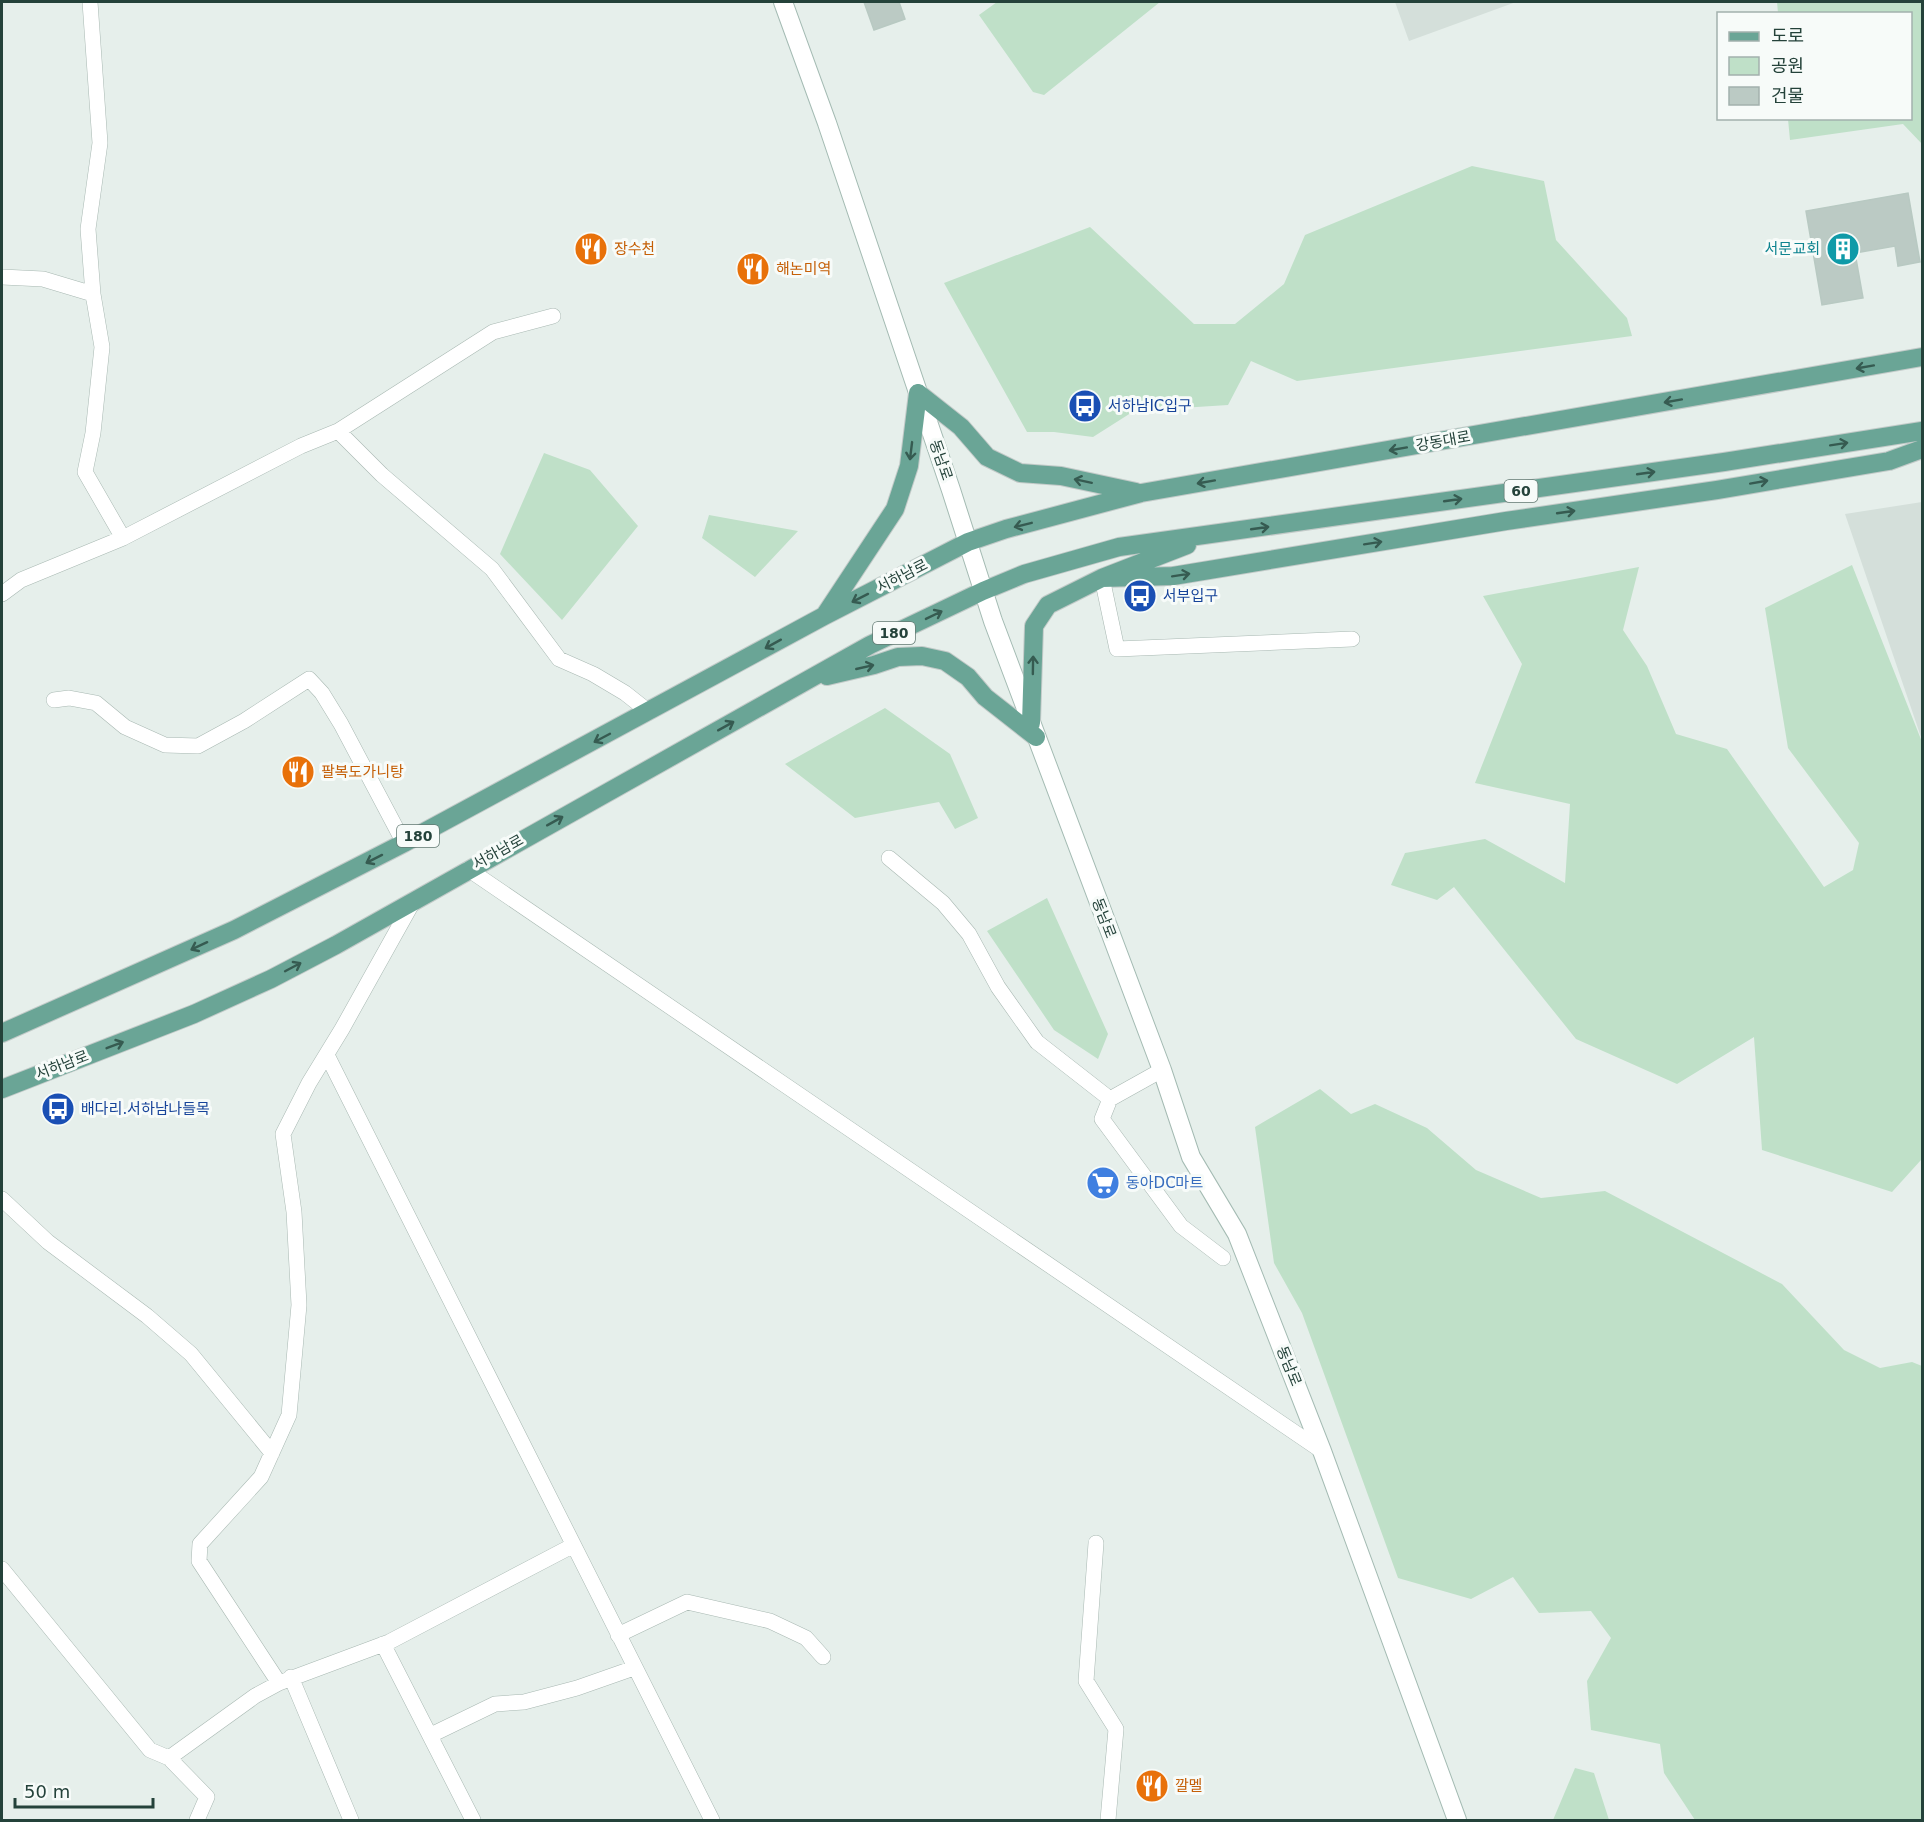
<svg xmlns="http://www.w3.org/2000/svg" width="1924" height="1822" font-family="'DejaVu Sans','Noto Sans KR',sans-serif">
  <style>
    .built { fill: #d4dfda }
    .green { fill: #bfe0c8 }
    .building { fill: #bbcac4; stroke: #b8c9c2; stroke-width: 1.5 }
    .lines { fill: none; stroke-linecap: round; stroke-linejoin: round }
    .street-casing { stroke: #a8b8b2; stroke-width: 16 }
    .secondary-casing { stroke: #a4bbb3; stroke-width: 20 }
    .primary-casing { stroke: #c2cac8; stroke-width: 20 }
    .street { stroke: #fff; stroke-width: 15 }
    .secondary { stroke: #fff; stroke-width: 18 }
    .primary { stroke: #6aa596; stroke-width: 18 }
    .oneway { stroke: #365b51 }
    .labels { text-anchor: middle; stroke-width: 6; stroke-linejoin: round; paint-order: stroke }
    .shield { fill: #f7fbf9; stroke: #637a73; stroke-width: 1.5 }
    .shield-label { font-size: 14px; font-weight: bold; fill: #24423a }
    .food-label { font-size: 15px; fill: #c56008; stroke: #f7fbf9; text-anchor: start }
    .culture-label { font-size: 15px; fill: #0d838f; stroke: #f7fbf9; text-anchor: end }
    .transit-label { font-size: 15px; fill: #164399; stroke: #f7fbf9; text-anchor: start }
    .street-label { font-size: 15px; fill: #24423a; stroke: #f7fbf9 }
    .shop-label { font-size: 15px; fill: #366cbe; stroke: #f7fbf9; text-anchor: start }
  </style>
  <rect width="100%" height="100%" fill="#e6efeb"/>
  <path class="built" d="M1395 2H1516L1409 41Z
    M1922 502V740L1845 514Z"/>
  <path class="green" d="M997 2H1160L1044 95 1033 92 979 15Z
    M1777 2H1922V144L1903 124 1790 140 1788 119 1910 118V14L1778 13Z
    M1472 166 1544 181 1556 240 1627 318 1632 336 1297 381 1251 361 1228 405 1134 411 1093 437 1054 432H1027L944 283 1090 227 1194 324H1235L1284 284 1305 235Z
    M544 453 590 470 638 526 562 620 500 554Z
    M709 515 798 531 755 577 702 538Z
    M1852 565 1922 742 1921 1160 1892 1192 1762 1150 1754 1037 1677 1084 1576 1039 1454 887 1437 900 1391 885 1405 853 1485 839 1565 883 1570 804 1475 783 1522 664 1483 596 1639 567 1623 630 1647 666 1676 734 1727 749 1824 887 1853 870 1859 843 1788 748 1765 608Z
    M885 708 950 754 978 818 955 829 939 802 855 818 785 764Z
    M1047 898 1108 1034 1098 1059 1054 1030 987 931Z
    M1320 1089 1351 1114 1375 1104 1427 1128 1476 1170 1541 1198 1605 1191 1782 1284 1844 1350 1880 1368 1912 1362 1922 1366V1820H1695L1664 1773 1660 1744 1591 1730 1587 1681 1611 1638 1591 1611 1539 1613 1513 1577 1471 1599 1398 1578 1302 1313 1274 1263 1255 1127Z
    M1575 1768 1594 1773 1609 1820H1553Z"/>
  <path class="building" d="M864 2H899L905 19 874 30Z
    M1908 193 1920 262 1898 266 1895 246 1855 253 1863 298 1822 305 1806 211Z"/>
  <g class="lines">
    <defs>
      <path id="street" d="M90 2 100 143 88 229 93 294 102 347 93 433 85 472 123 538
        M2 277 43 279 93 294
        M338 431 382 475 492 569 559 659 593 674 625 693 649 712
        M1102 578 1117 649 1352 639
        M2 594 21 580 123 538 301 446 338 431 493 332 553 316
        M54 700 69 698 96 703 125 727 165 745 198 746 244 721 309 679 322 693 341 724 404 843
        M889 858 943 903 969 934 998 987 1037 1042 1110 1099
        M468 869 1322 1451
        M327 1055 712 1820
        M1162 1070 1110 1099 1102 1119 1181 1226 1223 1258
        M2 1199 48 1242 147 1316 191 1354 272 1453
        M1096 1543 1086 1681 1116 1729 1108 1820
        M2 1569 150 1750 169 1758 207 1797 197 1820
        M618 1635 687 1602 770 1621 806 1638 823 1657
        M383 1644 473 1820
        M291 1677 351 1820
        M279 1683 199 1561 200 1544 261 1477 289 1415 299 1305 294 1212 283 1134 309 1083 342 1029 414 900
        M431 1735 495 1704 524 1702 577 1688 634 1668
        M169 1758 255 1696 279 1683 389 1642 572 1546"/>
      <path id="secondary" d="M783 2 827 123 951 490 993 621 1162 1070 1191 1157 1237 1234 1322 1451 1457 1820"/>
      <path id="primary" d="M918 393 961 427 987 457 1020 473 1061 476 1136 492
        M1102 578 1173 576 1506 521 1717 490 1889 461 1922 449
        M825 615 895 509 909 466 918 393
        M827 676 874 665 898 657 922 656 945 661 968 677 985 697 1036 737
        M1031 723 1034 626 1048 605 1102 578 1187 545
        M2 1033 234 930 404 843 824 616 968 542 1006 529 1141 493 1922 357
        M2 1089 194 1014 271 979 336 945 870 645 983 591 1024 574 1119 547 1724 462 1922 431"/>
    </defs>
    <use href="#street" class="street-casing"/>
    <use href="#secondary" class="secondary-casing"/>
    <use href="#primary" class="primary-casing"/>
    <use href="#street" class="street"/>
    <use href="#secondary" class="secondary"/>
    <use href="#primary" class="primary"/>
  </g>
  <defs><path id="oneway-shaft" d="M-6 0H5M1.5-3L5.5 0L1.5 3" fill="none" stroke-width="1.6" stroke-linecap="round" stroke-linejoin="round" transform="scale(1.5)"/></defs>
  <g class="oneway">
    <use href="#oneway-shaft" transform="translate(1865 367) rotate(170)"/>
    <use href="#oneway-shaft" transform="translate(1673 401) rotate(170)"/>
    <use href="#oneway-shaft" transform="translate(1839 444) rotate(-9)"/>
    <use href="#oneway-shaft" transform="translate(1398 449) rotate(170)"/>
    <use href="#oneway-shaft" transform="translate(911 451) rotate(97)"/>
    <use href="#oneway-shaft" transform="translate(1646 473) rotate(-8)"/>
    <use href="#oneway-shaft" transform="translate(1083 481) rotate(-168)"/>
    <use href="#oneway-shaft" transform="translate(1206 482) rotate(170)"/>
    <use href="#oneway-shaft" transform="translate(1759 482) rotate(-10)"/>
    <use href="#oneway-shaft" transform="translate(1453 500) rotate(-8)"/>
    <use href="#oneway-shaft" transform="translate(1566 512) rotate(-8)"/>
    <use href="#oneway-shaft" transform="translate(1023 525) rotate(166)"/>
    <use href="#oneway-shaft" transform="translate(1260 528) rotate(-8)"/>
    <use href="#oneway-shaft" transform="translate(1373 543) rotate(-9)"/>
    <use href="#oneway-shaft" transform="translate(1181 575) rotate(-9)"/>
    <use href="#oneway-shaft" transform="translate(860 598) rotate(153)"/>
    <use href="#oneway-shaft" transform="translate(934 615) rotate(-26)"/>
    <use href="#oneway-shaft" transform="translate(773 644) rotate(151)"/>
    <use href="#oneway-shaft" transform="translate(1033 665) rotate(-89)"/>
    <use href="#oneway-shaft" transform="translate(865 667) rotate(-13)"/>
    <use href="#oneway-shaft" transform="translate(726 726) rotate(-29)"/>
    <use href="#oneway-shaft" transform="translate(602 738) rotate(152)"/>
    <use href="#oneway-shaft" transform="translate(555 821) rotate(-29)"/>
    <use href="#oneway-shaft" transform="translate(374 859) rotate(153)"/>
    <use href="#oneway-shaft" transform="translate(199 946) rotate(155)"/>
    <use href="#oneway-shaft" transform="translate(293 967) rotate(-28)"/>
    <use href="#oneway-shaft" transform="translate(115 1045) rotate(-21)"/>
  </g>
  <defs>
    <symbol id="restaurant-disc" viewBox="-11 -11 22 22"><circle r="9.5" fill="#e8710a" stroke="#f7fbf9"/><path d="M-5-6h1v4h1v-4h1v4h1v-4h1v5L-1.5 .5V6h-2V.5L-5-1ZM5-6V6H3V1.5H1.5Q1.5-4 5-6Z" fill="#fff"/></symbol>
    <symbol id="building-disc" viewBox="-11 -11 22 22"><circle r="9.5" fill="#0f9aa8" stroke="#f7fbf9"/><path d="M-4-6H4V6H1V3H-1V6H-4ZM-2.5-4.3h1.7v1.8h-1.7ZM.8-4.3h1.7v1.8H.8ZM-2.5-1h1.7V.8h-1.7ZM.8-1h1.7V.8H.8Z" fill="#fff"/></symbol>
    <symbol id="bus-disc" viewBox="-11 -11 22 22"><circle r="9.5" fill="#1a4fb4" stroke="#f7fbf9"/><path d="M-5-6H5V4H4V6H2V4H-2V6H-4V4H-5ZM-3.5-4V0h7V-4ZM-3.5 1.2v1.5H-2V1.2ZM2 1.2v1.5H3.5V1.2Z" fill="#fff"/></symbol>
    <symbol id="supermarket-disc" viewBox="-11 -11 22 22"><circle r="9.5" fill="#3f7fe0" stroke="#f7fbf9"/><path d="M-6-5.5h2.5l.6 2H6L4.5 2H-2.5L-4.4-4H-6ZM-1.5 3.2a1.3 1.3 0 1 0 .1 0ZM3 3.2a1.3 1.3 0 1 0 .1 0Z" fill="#fff"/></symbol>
  </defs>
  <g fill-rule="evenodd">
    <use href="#restaurant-disc" x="572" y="230" width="38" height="38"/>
    <use href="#building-disc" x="1824" y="230" width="38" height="38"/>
    <use href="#restaurant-disc" x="734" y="250" width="38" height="38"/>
    <use href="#bus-disc" x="1066" y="387" width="38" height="38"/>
    <use href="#bus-disc" x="1121" y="577" width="38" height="38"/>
    <use href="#restaurant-disc" x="279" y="753" width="38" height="38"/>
    <use href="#bus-disc" x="39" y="1090" width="38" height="38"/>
    <use href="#supermarket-disc" x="1084" y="1164" width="38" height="38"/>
    <use href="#restaurant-disc" x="1133" y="1767" width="38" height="38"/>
  </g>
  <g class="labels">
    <g class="shield">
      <rect x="1504.5" y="480" width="33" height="22" rx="4.5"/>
      <rect x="873" y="622" width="42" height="22" rx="4.5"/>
      <rect x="397" y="825" width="42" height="22" rx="4.5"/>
    </g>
    <g class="shield-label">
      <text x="1521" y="496">60</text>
      <text x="894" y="638">180</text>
      <text x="418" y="841">180</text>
    </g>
    <g class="food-label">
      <text x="614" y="254">장수천</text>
      <text x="776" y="274">해논미역</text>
      <text x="321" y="777">팔복도가니탕</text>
      <text x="1175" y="1791">깔멜</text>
    </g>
    <g class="culture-label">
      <text x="1820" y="254">서문교회</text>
    </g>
    <g class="transit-label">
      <text x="1108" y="411">서하남IC입구</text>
      <text x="1163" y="601">서부입구</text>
      <text x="81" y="1114">배다리.서하남나들목</text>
    </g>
    <g class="street-label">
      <text transform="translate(1443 441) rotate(-10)" y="5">강동대로</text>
      <text transform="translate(941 460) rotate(71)" y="5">동남로</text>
      <text transform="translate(902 576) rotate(-27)" y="5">서하남로</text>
      <text transform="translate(498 852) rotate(-29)" y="5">서하남로</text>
      <text transform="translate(1104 918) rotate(69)" y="5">동남로</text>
      <text transform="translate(62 1065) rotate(-21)" y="5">서하남로</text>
      <text transform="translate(1289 1366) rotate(68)" y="5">동남로</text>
    </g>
    <g class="shop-label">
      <text x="1126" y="1188">동아DC마트</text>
    </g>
  </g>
  <rect width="1924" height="1822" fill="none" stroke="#24423a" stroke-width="6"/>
  <rect x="1717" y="12" width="195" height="108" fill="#f7fbf9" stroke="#a3b1ad" stroke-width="1.5"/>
  <rect x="1729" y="32" width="30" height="9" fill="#6aa596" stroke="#a3b1ad" stroke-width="1.5"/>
  <text x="1771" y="42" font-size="18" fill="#24423a">도로</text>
  <rect x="1729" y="57" width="30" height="18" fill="#bfe0c8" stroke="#a3b1ad" stroke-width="1.5"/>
  <text x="1771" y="72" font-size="18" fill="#24423a">공원</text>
  <rect x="1729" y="87" width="30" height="18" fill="#bbcac4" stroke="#a3b1ad" stroke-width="1.5"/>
  <text x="1771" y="102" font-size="18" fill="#24423a">건물</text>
  <path d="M15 1798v9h138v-9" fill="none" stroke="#24423a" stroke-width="3"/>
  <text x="24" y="1798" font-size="18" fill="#24423a" stroke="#f7fbf9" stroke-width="4.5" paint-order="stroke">50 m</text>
</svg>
